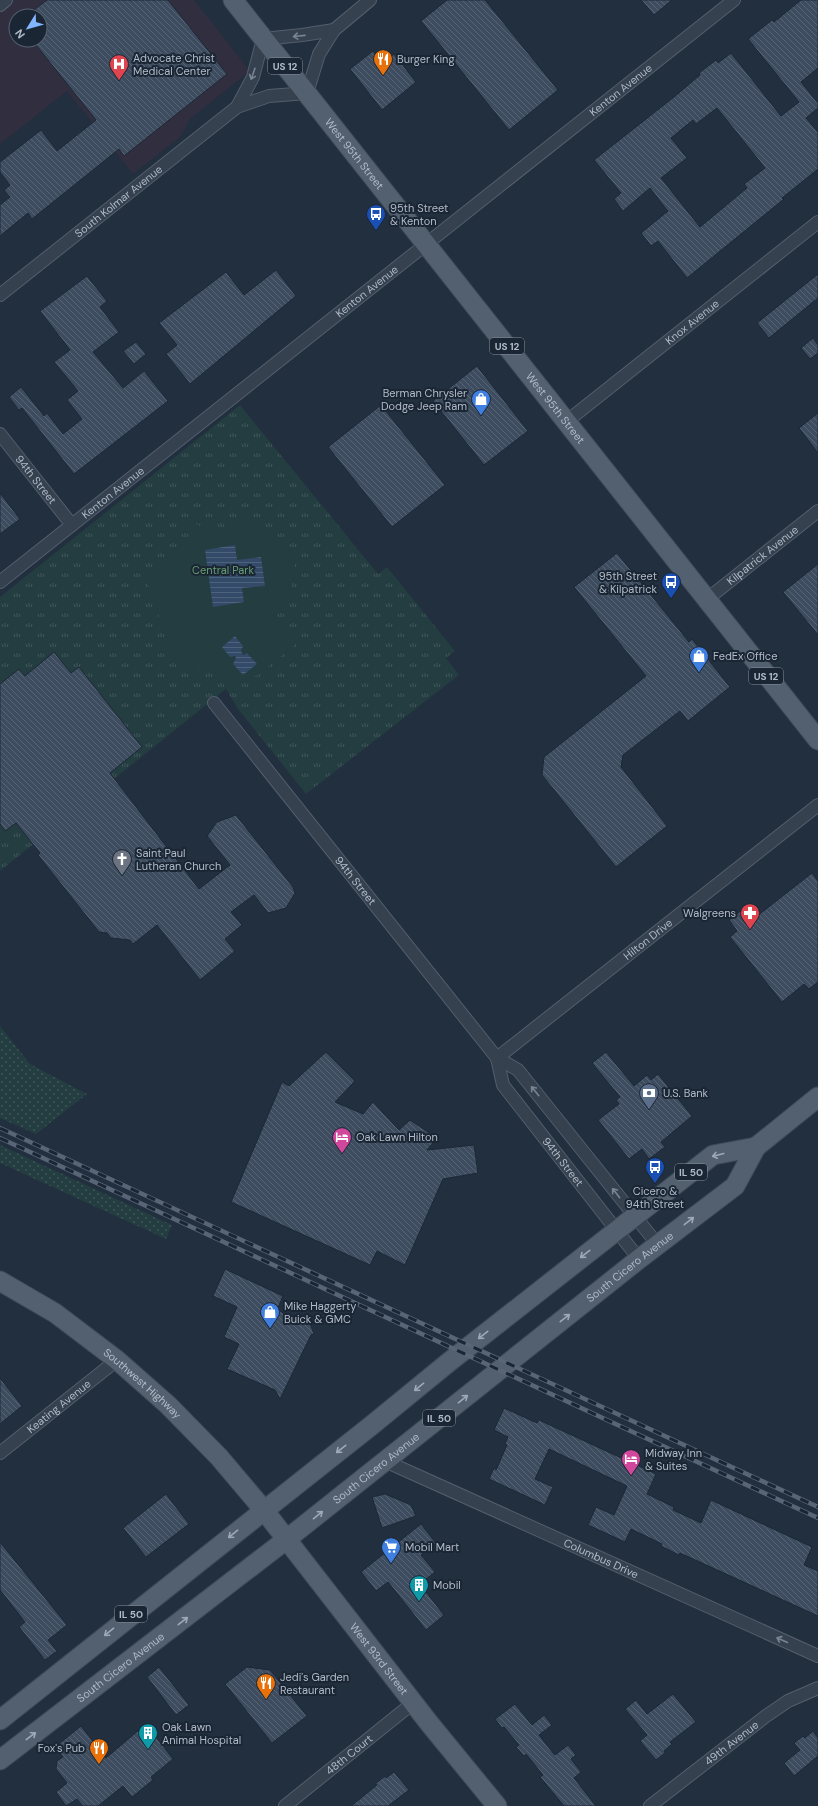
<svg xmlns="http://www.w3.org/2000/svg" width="818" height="1806" font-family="'DM Sans',sans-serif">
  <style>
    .medical { fill: #302e3f; fill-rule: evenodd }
    .grass { fill: url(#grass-dots) }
    .park { fill: url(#park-tufts) }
    .garden { fill: #233d40 }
    .water { fill: url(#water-rules) }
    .building { fill: url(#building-back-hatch); stroke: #1d2836; fill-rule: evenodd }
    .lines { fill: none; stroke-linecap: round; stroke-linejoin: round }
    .street-casing { stroke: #545e6d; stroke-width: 14 }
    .primary-casing { stroke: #3f4a58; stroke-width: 21 }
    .street { stroke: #35414f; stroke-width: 12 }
    .primary { stroke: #53606f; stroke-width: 19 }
    .rail-casing { stroke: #576576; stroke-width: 4.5 }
    .rail { stroke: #1b2634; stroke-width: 3; stroke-dasharray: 9; stroke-linecap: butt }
    .oneway { stroke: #798493 }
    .oneway2 { stroke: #9ea9b8 }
    .labels { text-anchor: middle; stroke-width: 4; stroke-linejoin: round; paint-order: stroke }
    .shield { fill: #1b2634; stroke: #848e9d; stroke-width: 1 }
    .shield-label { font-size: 10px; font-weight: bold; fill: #b1bbca }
    .poi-label { font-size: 11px; fill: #b1bbca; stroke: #1b2634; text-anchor: start }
    .street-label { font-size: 11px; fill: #b1bbca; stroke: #1b2634 }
    .park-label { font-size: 11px; fill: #669d71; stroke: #1b2634 }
  </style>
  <defs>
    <pattern id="grass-dots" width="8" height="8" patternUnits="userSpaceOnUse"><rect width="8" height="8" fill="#233d40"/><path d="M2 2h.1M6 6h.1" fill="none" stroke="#41575a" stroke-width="1.8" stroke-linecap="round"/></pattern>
    <pattern id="park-tufts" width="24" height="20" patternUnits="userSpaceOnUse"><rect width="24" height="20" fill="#233d40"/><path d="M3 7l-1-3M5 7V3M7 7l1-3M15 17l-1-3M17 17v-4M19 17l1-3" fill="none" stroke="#41575a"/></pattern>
    <pattern id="water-rules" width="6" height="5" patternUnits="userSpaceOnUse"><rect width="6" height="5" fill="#334a68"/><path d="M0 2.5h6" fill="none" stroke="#4e627c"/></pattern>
    <pattern id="building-back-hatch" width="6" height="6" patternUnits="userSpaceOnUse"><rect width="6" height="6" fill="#3d4c5f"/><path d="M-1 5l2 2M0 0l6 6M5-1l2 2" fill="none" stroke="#576475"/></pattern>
  </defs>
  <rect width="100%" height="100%" fill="#212f3f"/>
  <path class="medical" d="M0 0H194L250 71 191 118 180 137 133 174 67 91 0 144ZM16 16H40V40H16Z"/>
  <path class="grass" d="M0 1026 30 1064 87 1094 36 1134 0 1118Z
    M0 1145 172 1225 166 1239 0 1163Z"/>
  <path class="park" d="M240 405 378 574 387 567 455 651 446 658 459 675 306 794 238 709 226 689 0 871V597Z"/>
  <path class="garden" d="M232 519 272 532 286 546 295 563 294 579 287 597 269 611 297 643 258 675 235 682 202 666 178 671 146 579 193 546V523L217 533Z"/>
  <path class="water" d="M235 545 237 560 261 557 265 586 242 588 244 602 213 607 205 550Z
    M235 636 243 646 241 651 243 655 247 653 257 664 243 675 233 664 236 658 235 656 230 657 222 647Z"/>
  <path class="building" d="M47 0H168L227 74 124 156 119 149 32 219 28 213 0 236V205L10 197 4 190 10 185 0 172V162L41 130 57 151 96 120 32 40H40V16H26Z
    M447 0H485L558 90 509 130 421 21Z
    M641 0H672L654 15Z
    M801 0H818V68L801 82 818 103V108L806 118 818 132V169L782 198 784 199 687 278 658 241 651 246 641 233 668 211 666 209 650 188 623 211 614 199 621 193 594 160 674 97 700 75 699 73 716 60 718 63 731 53 781 116 799 102 748 39 772 20 774 22ZM717 108 765 168 744 184 747 188 700 227 661 178 687 158 671 138 693 120 696 124Z
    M373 51 382 63 394 54 416 82 382 110 350 69Z
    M276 270 296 296 190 384 166 354 177 345 159 323 226 272 244 295Z
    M818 274V298L769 338 757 323Z
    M87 276 107 301 100 307 119 332 93 352 123 388 144 371 168 401 74 474 22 408 19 410 9 397 21 387 44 416 47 413 63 434 82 419 67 400 78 391 54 362 70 350 40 311Z
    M813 338 818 345V353L810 359 801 348Z
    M136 342 146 354 134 364 123 351Z
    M477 366 528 431 484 465 433 401Z
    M381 405 445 485 392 527 328 447Z
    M818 413V453L799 428Z
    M0 493 20 519 0 534Z
    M617 553 689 642 692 639 730 687 688 721 680 711 623 755 621 767 667 826 616 867 542 775 544 757 646 676 574 587Z
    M818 564V635L783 592Z
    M54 652 71 673 79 667 142 747 110 773 199 889 230 865 207 836 217 822 236 815 293 887 295 893 286 908 268 913 254 895 231 912 242 925 225 939 235 951 200 980 157 925 133 944 130 940 111 938 107 933 99 932 38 855 40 853 16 823 5 831 0 824V684L19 669 25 676Z
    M812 873 818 881V982L809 989 804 984 782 1002 730 937 737 931 729 920 743 909 752 920Z
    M326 1052 355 1081 335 1102 363 1114 373 1102 399 1130 410 1120 437 1138 427 1150 474 1145 478 1173 443 1179 405 1265 377 1251 370 1265 231 1202 282 1082 289 1086Z
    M606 1052 634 1086 647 1075 651 1080 658 1074 692 1116 661 1142 665 1147 649 1159 642 1149 629 1159 598 1120 619 1104 616 1100 620 1097 592 1063Z
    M225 1269 283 1296 277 1310 307 1324 310 1323 314 1334 311 1335 280 1399 275 1390 227 1369 239 1344 224 1337 237 1307 213 1296Z
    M0 1378 22 1406 0 1424Z
    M504 1408 537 1423 539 1420 656 1474 647 1494 674 1507 673 1510 701 1523 711 1500 812 1547 804 1565 818 1571V1616L680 1553 679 1555 661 1546 662 1544 631 1529 625 1542 588 1525 596 1507 614 1515 627 1486 549 1449 535 1479 553 1487 545 1505 489 1479 494 1468 496 1470 507 1445 505 1444 508 1437 494 1430Z
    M166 1494 189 1524 146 1557 123 1528Z
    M385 1494 411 1505 416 1516 382 1528 372 1497Z
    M421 1524 436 1543 421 1555 435 1572 420 1584 444 1615 426 1630 388 1582 376 1591 361 1572Z
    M0 1542 67 1625 48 1640 57 1651 45 1660 19 1627 25 1622 0 1590Z
    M159 1667 189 1705 176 1715 147 1677Z
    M247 1667 270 1670 307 1716 272 1743 225 1684Z
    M673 1694 696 1722 670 1742 672 1744 664 1751 665 1753 656 1760 640 1741 647 1735 625 1709 636 1700 647 1714Z
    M515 1704 532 1725 544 1715 552 1725 539 1735 553 1753 555 1755 568 1745 576 1755 571 1759 581 1772 574 1778 596 1806H564L540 1777 543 1775 526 1754 524 1756 516 1747 519 1745 504 1727 502 1728 495 1719Z
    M146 1724 173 1759 151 1777 153 1780 132 1797 123 1786 98 1806H83L77 1799 66 1806 56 1792 67 1783 56 1769 57 1761 63 1757 55 1747 81 1726 106 1758Z
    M813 1731 818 1738V1756L794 1776 784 1763 800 1750 794 1743 803 1736 805 1738Z
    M394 1772 409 1790 388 1806H351L377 1785 375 1784 385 1776 386 1778Z"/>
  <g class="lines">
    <defs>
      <g id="street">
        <path d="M0 5 6 0"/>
        <path d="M237 107 253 77 263 39 302 35 334 30"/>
        <path id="s1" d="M0 295 237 107 269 96 307 93 319 54 334 30 370 0"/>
        <path id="s2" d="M566 422 818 222"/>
        <path id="s3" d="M0 434 72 525"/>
        <path id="s4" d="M0 582 734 0"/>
        <path id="s5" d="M706 600 818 511"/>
        <path id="s6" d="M214 703 497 1058 518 1070 658 1245"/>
        <path id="s7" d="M497 1058 818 805"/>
        <path id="s8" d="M497 1058 503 1085 639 1259"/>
        <path id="s9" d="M0 1453 117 1360"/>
        <path id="s10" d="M385 1461 818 1656"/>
        <path id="s11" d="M285 1806 413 1703"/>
        <path id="s12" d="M650 1806 766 1716 788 1701 818 1688"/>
      </g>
      <g id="primary">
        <path id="s13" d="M233 0 818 740"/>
        <path id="s14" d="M0 1281 55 1313 117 1360 168 1405 219 1457 263 1509 429 1723 497 1806"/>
        <path d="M0 1720 372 1425 449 1362 713 1155 756 1147"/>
        <path id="s15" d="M0 1760 287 1539 639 1259 735 1186 756 1147 818 1097"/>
      </g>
    </defs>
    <use href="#street" class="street-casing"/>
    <use href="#primary" class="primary-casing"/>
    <use href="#street" class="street"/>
    <use href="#primary" class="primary"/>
    <defs>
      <path id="rail" d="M0 1128 818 1507
        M0 1138 818 1518"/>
    </defs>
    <use href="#rail" class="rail-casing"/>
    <use href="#rail" class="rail"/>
  </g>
  <defs><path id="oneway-shaft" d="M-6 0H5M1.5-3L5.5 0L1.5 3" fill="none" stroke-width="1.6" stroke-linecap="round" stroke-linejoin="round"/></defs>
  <g class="oneway">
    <use href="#oneway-shaft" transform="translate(299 36) rotate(174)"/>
    <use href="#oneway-shaft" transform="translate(253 74) rotate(109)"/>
    <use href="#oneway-shaft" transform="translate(535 1091) rotate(-129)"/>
    <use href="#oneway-shaft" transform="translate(616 1193) rotate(-128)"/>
    <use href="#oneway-shaft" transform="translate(782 1640) rotate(-156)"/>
  </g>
  <g class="oneway2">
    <use href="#oneway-shaft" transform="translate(718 1155) rotate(166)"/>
    <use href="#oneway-shaft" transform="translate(689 1221) rotate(-38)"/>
    <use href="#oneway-shaft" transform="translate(585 1254) rotate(142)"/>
    <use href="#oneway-shaft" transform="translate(565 1318) rotate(-38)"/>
    <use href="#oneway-shaft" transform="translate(483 1335) rotate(142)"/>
    <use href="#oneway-shaft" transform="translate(419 1387) rotate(141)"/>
    <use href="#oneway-shaft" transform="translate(463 1399) rotate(-39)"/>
    <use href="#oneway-shaft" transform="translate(341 1449) rotate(142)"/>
    <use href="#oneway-shaft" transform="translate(318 1515) rotate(-39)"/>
    <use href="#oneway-shaft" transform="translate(233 1534) rotate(141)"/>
    <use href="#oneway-shaft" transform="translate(183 1621) rotate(-38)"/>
    <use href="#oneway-shaft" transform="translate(109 1632) rotate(141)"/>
    <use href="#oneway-shaft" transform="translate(31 1736) rotate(-37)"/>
  </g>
  <defs>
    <symbol id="restaurant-pin" viewBox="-11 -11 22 30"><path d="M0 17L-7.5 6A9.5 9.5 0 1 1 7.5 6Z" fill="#e8710a" stroke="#1b2634"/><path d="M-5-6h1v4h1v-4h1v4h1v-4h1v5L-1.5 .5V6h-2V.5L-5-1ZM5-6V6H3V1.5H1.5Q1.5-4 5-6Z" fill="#fff"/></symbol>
    <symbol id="hospital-pin" viewBox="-11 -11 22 30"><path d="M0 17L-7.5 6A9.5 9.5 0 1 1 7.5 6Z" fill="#e0444e" stroke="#1b2634"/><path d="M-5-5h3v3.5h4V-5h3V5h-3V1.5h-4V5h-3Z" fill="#fff"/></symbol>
    <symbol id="bus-pin" viewBox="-11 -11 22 30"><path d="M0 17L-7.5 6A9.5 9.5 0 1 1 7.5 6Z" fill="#1a4fb4" stroke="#1b2634"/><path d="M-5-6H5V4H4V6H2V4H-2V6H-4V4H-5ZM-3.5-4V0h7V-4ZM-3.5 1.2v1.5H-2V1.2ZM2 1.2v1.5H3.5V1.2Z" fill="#fff"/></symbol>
    <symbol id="shop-pin" viewBox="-11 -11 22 30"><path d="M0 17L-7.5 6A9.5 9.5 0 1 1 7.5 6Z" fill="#3f7fe0" stroke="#1b2634"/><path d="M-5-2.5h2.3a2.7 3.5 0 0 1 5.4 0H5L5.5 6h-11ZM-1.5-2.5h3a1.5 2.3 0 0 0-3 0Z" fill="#fff"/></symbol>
    <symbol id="church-pin" viewBox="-11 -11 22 30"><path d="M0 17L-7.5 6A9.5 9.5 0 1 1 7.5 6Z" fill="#6b7280" stroke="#1b2634"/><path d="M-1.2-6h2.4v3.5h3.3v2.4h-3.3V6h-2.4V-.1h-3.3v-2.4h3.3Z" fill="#fff"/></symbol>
    <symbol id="pharmacy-pin" viewBox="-11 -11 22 30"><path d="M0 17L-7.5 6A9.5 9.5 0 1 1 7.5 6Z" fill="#e0444e" stroke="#1b2634"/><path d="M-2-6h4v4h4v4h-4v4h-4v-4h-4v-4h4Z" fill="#fff"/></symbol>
    <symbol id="bank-pin" viewBox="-11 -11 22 30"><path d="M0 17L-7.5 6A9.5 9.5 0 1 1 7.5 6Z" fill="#5c6f8a" stroke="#1b2634"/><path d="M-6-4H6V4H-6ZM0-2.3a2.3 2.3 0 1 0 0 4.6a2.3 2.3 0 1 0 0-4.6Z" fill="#fff"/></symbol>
    <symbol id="hotel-pin" viewBox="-11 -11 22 30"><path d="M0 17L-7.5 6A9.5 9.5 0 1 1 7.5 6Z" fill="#d1479c" stroke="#1b2634"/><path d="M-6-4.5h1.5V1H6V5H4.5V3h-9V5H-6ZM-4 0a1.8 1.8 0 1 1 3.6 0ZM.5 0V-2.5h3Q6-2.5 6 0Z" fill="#fff"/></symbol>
    <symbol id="supermarket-pin" viewBox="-11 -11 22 30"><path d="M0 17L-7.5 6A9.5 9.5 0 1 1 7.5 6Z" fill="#3f7fe0" stroke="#1b2634"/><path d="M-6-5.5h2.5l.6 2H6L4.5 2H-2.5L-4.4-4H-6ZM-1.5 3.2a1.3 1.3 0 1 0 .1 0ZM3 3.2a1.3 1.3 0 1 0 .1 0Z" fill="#fff"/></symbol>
    <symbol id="building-pin" viewBox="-11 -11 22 30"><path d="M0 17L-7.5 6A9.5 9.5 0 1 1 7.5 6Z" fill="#0f9aa8" stroke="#1b2634"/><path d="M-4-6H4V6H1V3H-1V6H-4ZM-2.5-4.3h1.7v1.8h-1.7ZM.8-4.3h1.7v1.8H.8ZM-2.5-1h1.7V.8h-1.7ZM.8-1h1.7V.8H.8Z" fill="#fff"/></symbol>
  </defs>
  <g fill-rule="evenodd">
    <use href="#restaurant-pin" x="372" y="48" width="22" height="30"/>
    <use href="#hospital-pin" x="108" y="53" width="22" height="30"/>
    <use href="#bus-pin" x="365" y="203" width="22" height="30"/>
    <use href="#shop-pin" x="470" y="388" width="22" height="30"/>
    <use href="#bus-pin" x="660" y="571" width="22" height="30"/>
    <use href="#shop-pin" x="688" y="645" width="22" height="30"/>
    <use href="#church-pin" x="111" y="848" width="22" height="30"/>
    <use href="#pharmacy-pin" x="739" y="902" width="22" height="30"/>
    <use href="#bank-pin" x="638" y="1082" width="22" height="30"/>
    <use href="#hotel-pin" x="331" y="1126" width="22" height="30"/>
    <use href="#bus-pin" x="644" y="1156" width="22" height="30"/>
    <use href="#shop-pin" x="259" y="1301" width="22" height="30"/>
    <use href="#hotel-pin" x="620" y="1448" width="22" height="30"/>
    <use href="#supermarket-pin" x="380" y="1536" width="22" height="30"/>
    <use href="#building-pin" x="408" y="1574" width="22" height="30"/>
    <use href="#restaurant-pin" x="255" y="1672" width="22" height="30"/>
    <use href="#building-pin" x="137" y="1722" width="22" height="30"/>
    <use href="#restaurant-pin" x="88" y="1737" width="22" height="30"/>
  </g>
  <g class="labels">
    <g class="shield">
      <rect x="268" y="58" width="34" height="16" rx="3"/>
      <rect x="490" y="338" width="34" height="16" rx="3"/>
      <rect x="749" y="668" width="34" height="16" rx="3"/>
      <rect x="675" y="1164" width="32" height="16" rx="3"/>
      <rect x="423" y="1410" width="32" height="16" rx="3"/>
      <rect x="115" y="1606" width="32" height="16" rx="3"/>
    </g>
    <g class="shield-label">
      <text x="285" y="70">US 12</text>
      <text x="507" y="350">US 12</text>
      <text x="766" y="680">US 12</text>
      <text x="691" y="1176">IL 50</text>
      <text x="439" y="1422">IL 50</text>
      <text x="131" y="1618">IL 50</text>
    </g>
    <g class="poi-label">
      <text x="133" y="62">Advocate Christ<tspan x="133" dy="13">Medical Center</tspan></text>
      <text x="397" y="63">Burger King</text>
      <text x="390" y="212">95th Street<tspan x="390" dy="13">&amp; Kenton</tspan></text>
      <text x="467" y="397" text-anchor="end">Berman Chrysler<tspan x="467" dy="13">Dodge Jeep Ram</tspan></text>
      <text x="657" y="580" text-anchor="end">95th Street<tspan x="657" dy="13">&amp; Kilpatrick</tspan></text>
      <text x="713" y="660">FedEx Office</text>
      <text x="136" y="857">Saint Paul<tspan x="136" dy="13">Lutheran Church</tspan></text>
      <text x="736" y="917" text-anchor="end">Walgreens</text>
      <text x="663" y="1097">U.S. Bank</text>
      <text x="356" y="1141">Oak Lawn Hilton</text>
      <text x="655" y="1195" text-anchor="middle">Cicero &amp;<tspan x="655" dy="13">94th Street</tspan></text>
      <text x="284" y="1310">Mike Haggerty<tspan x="284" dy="13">Buick &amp; GMC</tspan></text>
      <text x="645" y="1457">Midway Inn<tspan x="645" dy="13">&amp; Suites</tspan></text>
      <text x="405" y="1551">Mobil Mart</text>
      <text x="433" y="1589">Mobil</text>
      <text x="280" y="1681">Jedi's Garden<tspan x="280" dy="13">Restaurant</tspan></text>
      <text x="162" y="1731">Oak Lawn<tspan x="162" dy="13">Animal Hospital</tspan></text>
      <text x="85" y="1752" text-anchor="end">Fox's Pub</text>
    </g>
    <g class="street-label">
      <text dy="4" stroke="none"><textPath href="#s4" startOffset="792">Kenton Avenue</textPath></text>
      <text dy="4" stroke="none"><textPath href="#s13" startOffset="196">West 95th Street</textPath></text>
      <text dy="4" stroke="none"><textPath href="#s1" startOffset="151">South Kolmar Avenue</textPath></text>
      <text dy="4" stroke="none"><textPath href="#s4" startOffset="468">Kenton Avenue</textPath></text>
      <text dy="4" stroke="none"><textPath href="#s2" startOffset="161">Knox Avenue</textPath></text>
      <text dy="4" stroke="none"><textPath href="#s13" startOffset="520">West 95th Street</textPath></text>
      <text dy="4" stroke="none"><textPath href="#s3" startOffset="58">94th Street</textPath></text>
      <text dy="4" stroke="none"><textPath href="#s4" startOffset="144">Kenton Avenue</textPath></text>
      <text dy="4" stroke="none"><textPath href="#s5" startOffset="72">Kilpatrick Avenue</textPath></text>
      <text dy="4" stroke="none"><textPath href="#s6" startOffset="227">94th Street</textPath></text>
      <text dy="4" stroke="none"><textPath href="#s7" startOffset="192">Hilton Drive</textPath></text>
      <text dy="4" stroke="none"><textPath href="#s8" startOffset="125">94th Street</textPath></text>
      <text dy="4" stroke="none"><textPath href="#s15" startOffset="800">South Cicero Avenue</textPath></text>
      <text dy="4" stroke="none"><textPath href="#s14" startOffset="176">Southwest Highway</textPath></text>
      <text dy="4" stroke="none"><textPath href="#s9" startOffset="75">Keating Avenue</textPath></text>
      <text dy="4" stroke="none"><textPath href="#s15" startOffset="476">South Cicero Avenue</textPath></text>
      <text dy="4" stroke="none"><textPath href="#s10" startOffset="237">Columbus Drive</textPath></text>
      <text dy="4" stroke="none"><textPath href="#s14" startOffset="540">West 93rd Street</textPath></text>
      <text dy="4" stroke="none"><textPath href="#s15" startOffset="152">South Cicero Avenue</textPath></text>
      <text dy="4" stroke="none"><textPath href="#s12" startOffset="103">49th Avenue</textPath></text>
      <text dy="4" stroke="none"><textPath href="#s11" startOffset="82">48th Court</textPath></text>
    </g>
    <g class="park-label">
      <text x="223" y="574">Central Park</text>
    </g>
  </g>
  <g transform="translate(28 28) rotate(233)"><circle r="19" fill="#1b2634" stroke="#576270"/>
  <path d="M0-3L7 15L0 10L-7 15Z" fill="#81b5ff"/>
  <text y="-6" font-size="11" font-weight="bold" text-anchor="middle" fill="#b1bbca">N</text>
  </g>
</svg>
